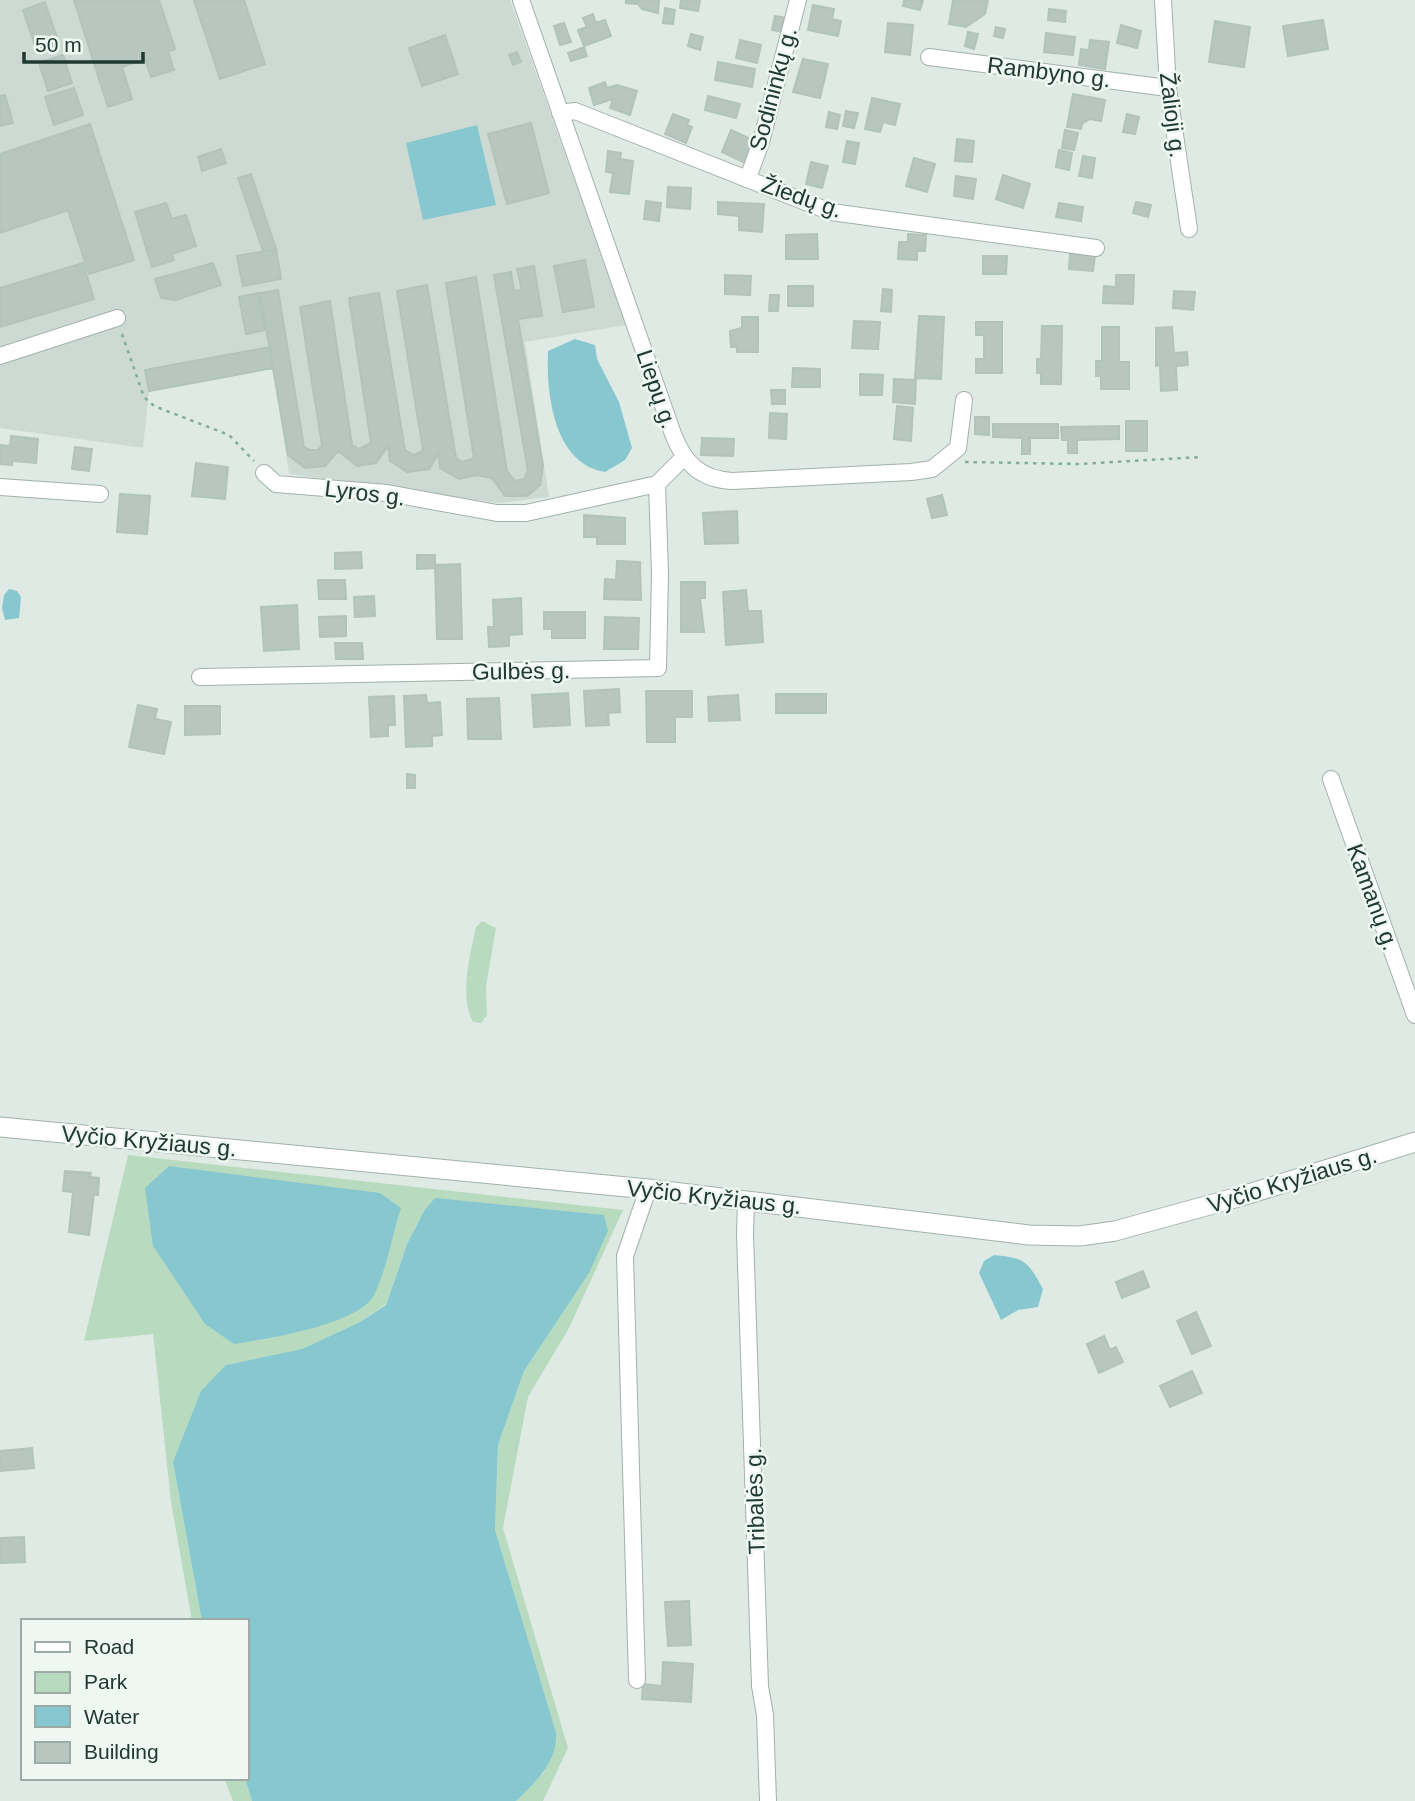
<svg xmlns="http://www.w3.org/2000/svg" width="1415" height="1801" font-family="Arial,sans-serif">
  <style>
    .built { fill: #cddad3 }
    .green { fill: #b8dbbf; fill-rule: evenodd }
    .water { fill: #87c7cf }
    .building { fill: #b7c7c0; stroke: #b1c3bb; stroke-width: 2 }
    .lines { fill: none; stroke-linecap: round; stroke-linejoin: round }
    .minor-casing { stroke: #a2b1ab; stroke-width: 18 }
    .tertiary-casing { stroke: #a2b1ab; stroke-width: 21 }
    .path { stroke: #80ad9d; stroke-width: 2.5; stroke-dasharray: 3.5 5; stroke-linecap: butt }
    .minor { stroke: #fff; stroke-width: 16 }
    .tertiary { stroke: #fff; stroke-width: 19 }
    .labels { text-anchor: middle; stroke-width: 5; stroke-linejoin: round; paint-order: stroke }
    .street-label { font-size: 23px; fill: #203931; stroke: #eff7f2 }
  </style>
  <rect width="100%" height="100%" fill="#dfeae4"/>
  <path class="built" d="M0 0H510L626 325 525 342 549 497 499 503 289 474 273 368 149 391 143 448 0 428Z"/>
  <path class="green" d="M482 921 496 928 486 987 487 1015 481 1023 473 1022C459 997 470 954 476 927Z
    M128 1155 623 1210 569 1328 528 1397 503 1528 568 1748 543 1801H516L544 1772 556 1732 495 1530 498 1445 524 1371 556 1322 424 1211 407 1244 386 1304 360 1322 302 1349 226 1365 173 1462 202 1621H192L171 1502 153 1334 84 1341ZM153 1246 274 1337 172 1271Z
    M224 1778H245L252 1801H233Z"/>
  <path class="water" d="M477 125 496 205 423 220 406 143Z
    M575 339 595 345 597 359 619 402 632 448 625 460 605 472C554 464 546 394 548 351Z
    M9 589 17 591 21 597 19 618 5 620 2 608 4 595Z
    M169 1166 380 1193 401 1208C392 1235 387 1269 374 1295 358 1325 266 1339 234 1344L205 1324 153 1246 145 1188Z
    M435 1198 604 1215 608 1231 589 1273 524 1371 498 1445 495 1530 556 1732C558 1761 536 1782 516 1801H252L245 1778 247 1621H202L173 1462 201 1391 226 1365 302 1349 360 1322 386 1305 407 1244 424 1211Z
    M994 1255C1026 1258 1028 1262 1043 1289L1038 1307 1018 1310 1001 1320 979 1273 984 1261Z"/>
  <path class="building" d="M74 0H159L175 49 168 51 174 70 151 77 145 59 122 67 132 99 108 107Z
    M194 0H244L265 64 220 79Z
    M626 0H659L658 13 642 9 638 4 626 3Z
    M681 0H700L698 11 680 8Z
    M904 0H923L920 10 903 6Z
    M953 0H988L985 14 966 27 949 24Z
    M45 2 59 44 37 52 23 10Z
    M813 5 834 9 832 19 841 21 838 36 808 30Z
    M665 8 675 10 673 24 663 23Z
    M1049 9 1066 11 1065 22 1048 20Z
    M593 14 596 23 605 20 611 36 584 46 578 30 587 27 583 18Z
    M775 16 787 18 784 32 772 30Z
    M1323 20 1328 49 1288 56 1283 26Z
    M1215 21 1250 27 1244 67 1209 62Z
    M564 23 571 42 560 45 554 26Z
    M888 23 913 25 910 55 885 52Z
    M1121 25 1141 31 1137 48 1117 43Z
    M996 27 1005 29 1003 38 994 36Z
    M968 32 978 34 974 49 965 46Z
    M1046 33 1075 37 1073 55 1044 52Z
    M691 34 703 37 700 50 688 46Z
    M445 35 458 74 422 86 409 48Z
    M740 40 761 45 757 63 736 58Z
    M1090 40 1109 42 1105 69 1079 65 1081 49 1089 50Z
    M584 47 587 56 571 61 568 53Z
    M517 52 521 62 513 65 509 55Z
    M63 55 72 83 48 91 39 63Z
    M803 59 828 64 820 98 793 92Z
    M718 62 755 69 752 87 715 80Z
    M605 82 607 88 617 85 637 91 630 115 610 108 613 99 594 105 589 88Z
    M74 88 83 115 54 125 45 97Z
    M1073 94 1105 100 1101 121 1090 119 1082 124 1081 129 1067 127Z
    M5 95 13 123 0 126V96Z
    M708 96 740 104 736 118 705 110Z
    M872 98 900 104 895 125 883 122 880 132 865 129Z
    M846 111 858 113 854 128 843 126Z
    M829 112 840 115 837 129 826 127Z
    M673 114 689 120 687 125 692 127 686 143 665 134Z
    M1127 114 1139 117 1135 134 1123 132Z
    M531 123 549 193 507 204 488 134Z
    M90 124 134 260 89 274 68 210 0 233V154Z
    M731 130 755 141 745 163 722 152Z
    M1065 130 1078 133 1074 150 1062 148Z
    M957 139 974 141 972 162 955 161Z
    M847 141 859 143 855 164 843 162Z
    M221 149 226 163 202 171 198 157Z
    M1059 150 1072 153 1069 170 1056 167Z
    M608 151 621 153 620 159 633 161 629 194 610 192 613 173 606 172Z
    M1083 156 1095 158 1092 178 1079 176Z
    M914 158 935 164 927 192 906 186Z
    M811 162 828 166 822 188 806 184Z
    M251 174 276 249 263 251 238 178Z
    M1003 175 1030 184 1023 208 996 199Z
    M956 176 976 179 973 199 954 196Z
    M668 187 691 188 690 209 667 207Z
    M646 201 661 203 659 221 644 219Z
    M718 202 764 204 762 232 739 230V216L718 214Z
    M1136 202 1151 205 1148 217 1133 213Z
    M166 203 172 219 186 215 196 246 172 254 174 260 152 267 135 212Z
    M1059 203 1083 207 1081 221 1056 217Z
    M817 234 818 259H786V235Z
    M908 234 926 235 925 251H917V260L898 259 899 242H908Z
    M276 249 281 279 243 286 237 256Z
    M1070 253 1095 255 1093 271 1069 269Z
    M983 256H1007L1006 274H983Z
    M585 260 594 307 563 312 554 266Z
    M83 263 94 299 0 327V288Z
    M213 263 221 285 176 300 161 298 155 279Z
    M534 266 542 316 518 319 543 466 540 485 527 496H505L492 478 477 475 459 479 440 468 438 454 429 469 407 472 390 461 388 446 376 463 357 466 338 451 325 466 305 468 288 455 260 293 278 290 304 447 310 450H318L322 445 300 307 330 301 352 445 359 449 371 443 349 298 379 293 405 450 414 455 423 450 397 291 427 285 456 458 463 462 474 458 446 283 476 277 507 471 515 481 524 479 528 471 494 275 511 272 514 291 522 290 517 269Z
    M725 275 751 276 750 295 725 294Z
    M1116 275H1134L1133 304 1103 303 1104 286 1116 287Z
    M788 286H813V306H788Z
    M883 289 892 290 891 312 881 311Z
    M1174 291 1195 292 1193 310 1173 308Z
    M258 293 265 330 246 334 239 297Z
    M770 295H779L778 311H769Z
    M919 316 944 317 941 379 915 378Z
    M742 317H758V352H737V347H731L730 331 742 328Z
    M854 321 880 322 878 349 852 348Z
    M976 322H1002V373H976V359H984V335H976Z
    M1042 326H1062L1061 384H1041V373H1037V359H1041Z
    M1102 327H1119V362H1129V389H1101V376H1096V361H1102Z
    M1172 327 1174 353 1187 352 1188 365 1176 366 1177 390 1161 391 1160 365 1156 366V328Z
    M270 347 273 368 149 391 145 370Z
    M793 368 820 369V387H792Z
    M860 374 883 375 882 395H860Z
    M894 379 916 380 915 404 893 402Z
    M771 390H785V404H772Z
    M897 406 913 408 911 441 894 439Z
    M770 413 787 414 786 439 769 438Z
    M975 417H989V435L975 434Z
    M1126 421H1147V451H1126Z
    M993 424H1058V438H1030V454H1022V438L993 437Z
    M1119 426V439L1077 440V453H1068V440H1062L1061 427Z
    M11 436 38 439 36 463 12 461V465L0 464V445L10 446Z
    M702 438 734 439 733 456 701 455Z
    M75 447 92 449 89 471 72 469Z
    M196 463 228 467 225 499 192 496Z
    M120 494 150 496 147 534 117 532Z
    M942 495 947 515 932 518 927 499Z
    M737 511 738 543 705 544 703 513Z
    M584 515 625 518V544H597V537H584Z
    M361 552 362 568 335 569V553Z
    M417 555H435V568L417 569Z
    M617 561 640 562 641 600 604 599 605 579 616 580Z
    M460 564 462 639H437L435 565Z
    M318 580H345L346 599H319Z
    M681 582H705V598H700L704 632H681Z
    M746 590 748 611H761L763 642 726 645 723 592Z
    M374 596 375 616 355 617 354 597Z
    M521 598 522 634 509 635V646L489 647 488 627H494L493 600Z
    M297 605 299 649 264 651 261 607Z
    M544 612H585V638H552V629H544Z
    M346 616V636L320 637 319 617Z
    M605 617 639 618 638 649H604Z
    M335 643H362L363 659H336Z
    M619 689 620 712 608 713 609 725 586 726 584 691Z
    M646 691H692V717H675V742H647Z
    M568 693 570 725 534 727 532 695Z
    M776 694H826V713H776Z
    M426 695 427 703 440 702 442 735 432 736V746L406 747 404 696Z
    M738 695 740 720 709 721 708 697Z
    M394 696 395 725H388V736L371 737 369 697Z
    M499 698 501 739H468L467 699Z
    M138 705 157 709 155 719 171 722 164 754 129 747Z
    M185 706H220V734L185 735Z
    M407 774 415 775V788H407Z
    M65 1171 91 1173 90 1177 99 1178 98 1195 94 1194 89 1235 69 1232 73 1192 63 1191Z
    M1143 1271 1149 1287 1122 1298 1116 1282Z
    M1196 1312 1211 1346 1192 1354 1177 1321Z
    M1104 1336 1110 1350 1116 1347 1123 1362 1099 1373 1087 1344Z
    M1192 1371 1202 1393 1170 1407 1160 1386Z
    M32 1448 34 1468 0 1471V1451Z
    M24 1537 25 1562 0 1563V1538Z
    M689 1601 691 1645 668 1646 665 1602Z
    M663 1662 693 1664 691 1702 642 1699 643 1684 662 1686Z"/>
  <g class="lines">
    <defs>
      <path id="minor" d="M521 0 673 434C685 464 700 479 732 481L911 472 932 469 958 448 964 400
        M1163 0 1168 88 1189 229
        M929 57 1168 88
        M560 113 575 111 831 212 1096 248
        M748 178 761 142 798 0
        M0 356 117 318
        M264 473 276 484 387 493 497 513H526L657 484 684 457
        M0 487 100 494
        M200 677 658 668 660 574 657 484
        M1331 779 1415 1015
        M746 1200 745 1234 760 1686 765 1715 768 1801
        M637 1680 625 1256 648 1189"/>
      <path id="tertiary" d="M0 1127 648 1189 1029 1235 1080 1236 1115 1231 1242 1196 1415 1142"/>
    </defs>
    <use href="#minor" class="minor-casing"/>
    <use href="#tertiary" class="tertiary-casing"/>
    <path class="path" d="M122 334 144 397 154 406 229 435 254 461
      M965 462 1079 464 1201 457"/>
    <use href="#minor" class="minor"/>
    <use href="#tertiary" class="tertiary"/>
  </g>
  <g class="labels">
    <g class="street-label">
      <text transform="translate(1049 72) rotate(7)" y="8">Rambyno g.</text>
      <text transform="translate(773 89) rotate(-75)" y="8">Sodininkų g.</text>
      <text transform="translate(1173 115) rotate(83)" y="8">Žalioji g.</text>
      <text transform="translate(802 197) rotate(19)" y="8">Žiedų g.</text>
      <text transform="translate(657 389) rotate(71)" y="8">Liepų g.</text>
      <text transform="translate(365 493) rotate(7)" y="8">Lyros g.</text>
      <text transform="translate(521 671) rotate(-1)" y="8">Gulbės g.</text>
      <text transform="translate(1373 897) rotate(70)" y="8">Kamanų g.</text>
      <text transform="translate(149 1141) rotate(5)" y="8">Vyčio Kryžiaus g.</text>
      <text transform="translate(1292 1180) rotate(-17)" y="8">Vyčio Kryžiaus g.</text>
      <text transform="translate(714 1197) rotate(6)" y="8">Vyčio Kryžiaus g.</text>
      <text transform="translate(755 1501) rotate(-92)" y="8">Tribalės g.</text>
    </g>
  </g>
  <rect x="21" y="1619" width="228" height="161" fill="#eff7f2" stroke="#9caba5" stroke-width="2"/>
  <rect x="35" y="1642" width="35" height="10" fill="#ffffff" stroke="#9caba5" stroke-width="2"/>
  <text x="84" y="1654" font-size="21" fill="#203931">Road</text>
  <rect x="35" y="1672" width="35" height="21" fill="#b8dbbf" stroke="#9caba5" stroke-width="2"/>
  <text x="84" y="1689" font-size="21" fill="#203931">Park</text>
  <rect x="35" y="1706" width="35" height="21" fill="#87c7cf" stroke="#9caba5" stroke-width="2"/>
  <text x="84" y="1724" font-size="21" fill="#203931">Water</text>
  <rect x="35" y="1742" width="35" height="21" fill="#b7c7c0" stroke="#9caba5" stroke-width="2"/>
  <text x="84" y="1759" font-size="21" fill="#203931">Building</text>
  <path d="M24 52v10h119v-10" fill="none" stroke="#203931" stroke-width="3.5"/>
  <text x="35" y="52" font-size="21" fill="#203931" stroke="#eff7f2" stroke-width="5" paint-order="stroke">50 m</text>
</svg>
